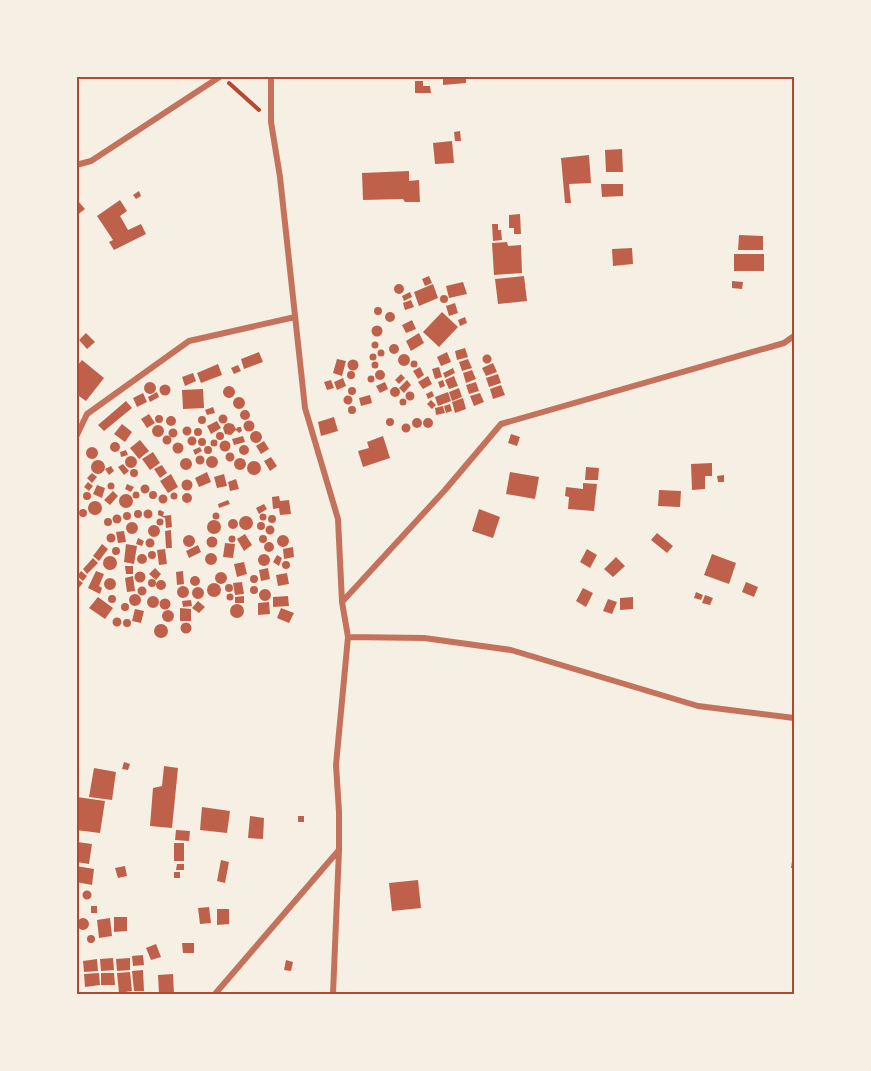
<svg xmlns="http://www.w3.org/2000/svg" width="871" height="1071" font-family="Quicksand,sans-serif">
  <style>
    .building { fill: #bf614a }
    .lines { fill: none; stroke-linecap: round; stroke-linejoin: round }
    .path { stroke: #b5482f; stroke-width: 4 }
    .minor { stroke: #c5725c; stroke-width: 6 }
    .neatline { fill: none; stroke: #b5482f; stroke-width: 2 }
  </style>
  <rect width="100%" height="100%" fill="#f6efe4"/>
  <path class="building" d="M443 76H466V83L443 85Z
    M415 81H423V86H430L431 93H415Z
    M460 131 461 141H455L454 132Z
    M452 141 454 163 435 164 433 143Z
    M622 149 623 172H606L605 150Z
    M589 155 591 183 569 184 571 203H565L561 158Z
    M409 171V181L419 180 420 202H405L403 199 363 200 362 173Z
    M601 184H623V196L602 197Z
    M139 191 141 196 136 199 133 195Z
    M120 200 127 211 120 216 128 230 141 224 146 234 114 250 109 242 113 240 97 216Z
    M78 201 85 209 76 216V202Z
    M520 214 521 234H514V228H509V215Z
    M492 224H498V230H501L502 240 493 241Z
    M739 235 763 236V250H738Z
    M507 242 508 246 521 245 522 273 494 275 492 243Z
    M632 248 633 264 613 266 612 249Z
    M734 254H764V271H734Z
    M429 276 432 283 425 286 422 279Z
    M524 276 527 301 498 304 495 279Z
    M732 281 743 282 742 289 732 288Z
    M463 282 467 294 449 298 446 286Z
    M394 289a5 5 0 1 1 10 0a5 5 0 1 1-10 0Z
    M433 284 438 298 419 306 414 292Z
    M410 292 412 297 404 301 402 296Z
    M440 299a4 4 0 1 1 8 0a4 4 0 1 1-8 0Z
    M411 300 414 307 405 310 403 303Z
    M455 303 458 313 449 316 446 306Z
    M374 311a4 4 0 1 1 8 0a4 4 0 1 1-8 0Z
    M442 312 458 327 439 347 423 332Z
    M385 317a5 5 0 1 1 10 0a5 5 0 1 1-10 0Z
    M465 317 467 323 460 326 458 320Z
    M412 320 416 329 406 333 402 325Z
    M371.5 331a5.5 5.5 0 1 1 11 0a5.5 5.5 0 1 1-11 0Z
    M86 333 95 342 87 349 79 340Z
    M419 333 424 343 411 351 406 341Z
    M371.5 345a3.5 3.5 0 1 1 7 0a3.5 3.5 0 1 1-7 0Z
    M389 349a5 5 0 1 1 10 0a5 5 0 1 1-10 0Z
    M465 348 468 357 457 360 455 351Z
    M377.5 353a3.5 3.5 0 1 1 7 0a3.5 3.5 0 1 1-7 0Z
    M259 352 263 362 244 369 241 359Z
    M447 352 451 362 441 366 437 357Z
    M369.5 357a3.5 3.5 0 1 1 7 0a3.5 3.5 0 1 1-7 0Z
    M398 360a6 6 0 1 1 12 0a6 6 0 1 1-12 0Z
    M482.5 359a4.5 4.5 0 1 1 9 0a4.5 4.5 0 1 1-9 0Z
    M337 359 346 361 342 376 333 373Z
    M468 359 472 368 462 371 459 362Z
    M347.5 365a5.5 5.5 0 1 1 11 0a5.5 5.5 0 1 1-11 0Z
    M82 360 104 378 86 401 76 394V367Z
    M410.5 364a3.5 3.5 0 1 1 7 0a3.5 3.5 0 1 1-7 0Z
    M371.5 365a3.5 3.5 0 1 1 7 0a3.5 3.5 0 1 1-7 0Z
    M493 363 497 372 486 376 482 368Z
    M218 364 222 375 201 383 197 373Z
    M238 365 241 371 234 374 231 368Z
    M420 367 424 375 418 379 413 371Z
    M439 367 442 377 435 379 432 369Z
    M453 368 455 373 445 378 443 373Z
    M472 370 476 379 466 383 463 373Z
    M375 375a5 5 0 1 1 10 0a5 5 0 1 1-10 0Z
    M347 375a4 4 0 1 1 8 0a4 4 0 1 1-8 0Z
    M193 373 196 381 185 386 182 377Z
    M401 374 405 378 399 384 395 380Z
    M498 374 501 383 489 387 486 378Z
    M367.5 379a3.5 3.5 0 1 1 7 0a3.5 3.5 0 1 1-7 0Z
    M428 376 432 384 423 389 418 382Z
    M454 376 458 386 449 389 445 380Z
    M343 378 346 386 337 390 334 382Z
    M331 380 334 388 327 390 324 382Z
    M407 380 411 385 404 393 399 388Z
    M443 380 445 386 440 388 438 382Z
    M385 382 388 389 380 393 376 386Z
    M476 382 479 391 469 394 466 385Z
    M144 388a6 6 0 1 1 12 0a6 6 0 1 1-12 0Z
    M159.5 390a5.5 5.5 0 1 1 11 0a5.5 5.5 0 1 1-11 0Z
    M501 385 505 395 493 399 490 389Z
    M223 392a6 6 0 1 1 12 0a6 6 0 1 1-12 0Z
    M348 391a4 4 0 1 1 8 0a4 4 0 1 1-8 0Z
    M390 392a5 5 0 1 1 10 0a5 5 0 1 1-10 0Z
    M459 388 462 397 452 401 449 392Z
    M203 389 204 408 183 409 182 390Z
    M432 391 434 396 428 399 426 394Z
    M405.5 396a4.5 4.5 0 1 1 9 0a4.5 4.5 0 1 1-9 0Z
    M157 392 159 397 150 402 148 397Z
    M448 392 451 401 438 406 435 397Z
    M143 393 147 402 137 407 133 398Z
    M480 393 484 402 474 406 470 396Z
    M370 395 372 403 361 406 359 398Z
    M343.5 400a4.5 4.5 0 1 1 9 0a4.5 4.5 0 1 1-9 0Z
    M233 403a6 6 0 1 1 12 0a6 6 0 1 1-12 0Z
    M463 398 466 409 455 413 452 402Z
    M399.5 402a3.5 3.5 0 1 1 7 0a3.5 3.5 0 1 1-7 0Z
    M431 400 436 405 432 409 427 404Z
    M126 401 132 408 104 431 98 425Z
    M450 404 452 411 446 413 444 406Z
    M443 406 445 413 436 415 435 408Z
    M348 410a4 4 0 1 1 8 0a4 4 0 1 1-8 0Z
    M213 407 215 413 207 415 205 410Z
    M240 415a5 5 0 1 1 10 0a5 5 0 1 1-10 0Z
    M149 414 155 423 147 428 141 419Z
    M218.5 419a4.5 4.5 0 1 1 9 0a4.5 4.5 0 1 1-9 0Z
    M155 419a4 4 0 1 1 8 0a4 4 0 1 1-8 0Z
    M166 421a5 5 0 1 1 10 0a5 5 0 1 1-10 0Z
    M198 420a4 4 0 1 1 8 0a4 4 0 1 1-8 0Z
    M334 417 338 431 321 436 318 422Z
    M386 422a4 4 0 1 1 8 0a4 4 0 1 1-8 0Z
    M423 423a5 5 0 1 1 10 0a5 5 0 1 1-10 0Z
    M412 423a5 5 0 1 1 10 0a5 5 0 1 1-10 0Z
    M243.5 426a5.5 5.5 0 1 1 11 0a5.5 5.5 0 1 1-11 0Z
    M217 421 221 428 211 434 207 426Z
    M229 423 233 424 236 429 238 427H241L242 431 239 433 236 430 231 435 225 434 223 428 225 424Z
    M401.5 428a4.5 4.5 0 1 1 9 0a4.5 4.5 0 1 1-9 0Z
    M122 424 132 432 125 442 114 434Z
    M152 431a6 6 0 1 1 12 0a6 6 0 1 1-12 0Z
    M182.5 431a4.5 4.5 0 1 1 9 0a4.5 4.5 0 1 1-9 0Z
    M194 432a4 4 0 1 1 8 0a4 4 0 1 1-8 0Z
    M168.5 433a4.5 4.5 0 1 1 9 0a4.5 4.5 0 1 1-9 0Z
    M250 437a6 6 0 1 1 12 0a6 6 0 1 1-12 0Z
    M216 436a4 4 0 1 1 8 0a4 4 0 1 1-8 0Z
    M511 434 520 437 517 446 508 443Z
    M162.5 440a4.5 4.5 0 1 1 9 0a4.5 4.5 0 1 1-9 0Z
    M243 436 245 442 234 445 232 439Z
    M383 436 390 458 363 467 358 451 369 448 367 442Z
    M187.5 441a4.5 4.5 0 1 1 9 0a4.5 4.5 0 1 1-9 0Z
    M198 442a4 4 0 1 1 8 0a4 4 0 1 1-8 0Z
    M210.5 443a3.5 3.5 0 1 1 7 0a3.5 3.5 0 1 1-7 0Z
    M140 440 149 451 139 459 130 448Z
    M219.5 446a5.5 5.5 0 1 1 11 0a5.5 5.5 0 1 1-11 0Z
    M264 441 269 449 261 454 256 446Z
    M110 447a5 5 0 1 1 10 0a5 5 0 1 1-10 0Z
    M172.5 448a5.5 5.5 0 1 1 11 0a5.5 5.5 0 1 1-11 0Z
    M239 450a5 5 0 1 1 10 0a5 5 0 1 1-10 0Z
    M204 450a4 4 0 1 1 8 0a4 4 0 1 1-8 0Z
    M86 453a6 6 0 1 1 12 0a6 6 0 1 1-12 0Z
    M200 447 202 451 195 455 193 450Z
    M126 450 128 455 121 457 120 452Z
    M153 452 160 463 150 470 142 459Z
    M225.5 457a4.5 4.5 0 1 1 9 0a4.5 4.5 0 1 1-9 0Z
    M195.5 460a4.5 4.5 0 1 1 9 0a4.5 4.5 0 1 1-9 0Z
    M125 462a6 6 0 1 1 12 0a6 6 0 1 1-12 0Z
    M206 462a6 6 0 1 1 12 0a6 6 0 1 1-12 0Z
    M271 457 277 466 270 471 264 461Z
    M234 464a6 6 0 1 1 12 0a6 6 0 1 1-12 0Z
    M180 464a6 6 0 1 1 12 0a6 6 0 1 1-12 0Z
    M91 467a7 7 0 1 1 14 0a7 7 0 1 1-14 0Z
    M247 468a7 7 0 1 1 14 0a7 7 0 1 1-14 0Z
    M712 463V476H705V489L692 490 691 464Z
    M123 464 129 471 124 475 118 467Z
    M162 465 167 473 160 478 154 469Z
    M111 466 114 471 109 475 105 469Z
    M586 467 599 468 598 480H585Z
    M130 473a4 4 0 1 1 8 0a4 4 0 1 1-8 0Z
    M207 472 211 482 199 487 195 478Z
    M510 472 539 477 535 499 506 494Z
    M92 473 97 477 92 483 87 478Z
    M171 474 178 487 168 493 160 481Z
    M224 474 227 486 217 488 214 477Z
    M724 475V482H718L717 476Z
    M236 479 239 489 230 491 228 482Z
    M181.5 485a5.5 5.5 0 1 1 11 0a5.5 5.5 0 1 1-11 0Z
    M88 482 93 486 89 491 84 487Z
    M107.5 486a3.5 3.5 0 1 1 7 0a3.5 3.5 0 1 1-7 0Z
    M583 483 597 484 594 511 568 509 569 497 565 496 566 487 583 489Z
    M127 484 134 487 131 492 125 489Z
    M140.5 489a4.5 4.5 0 1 1 9 0a4.5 4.5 0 1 1-9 0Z
    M97 485 105 488 102 498 93 494Z
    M659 490 681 491 680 507 658 506Z
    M149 495a4 4 0 1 1 8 0a4 4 0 1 1-8 0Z
    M113 491 118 496 110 505 104 500Z
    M132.5 495a3.5 3.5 0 1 1 7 0a3.5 3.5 0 1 1-7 0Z
    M83 496a4 4 0 1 1 8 0a4 4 0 1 1-8 0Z
    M170.5 496a3.5 3.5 0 1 1 7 0a3.5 3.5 0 1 1-7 0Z
    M182 498a5 5 0 1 1 10 0a5 5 0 1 1-10 0Z
    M119 501a7 7 0 1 1 14 0a7 7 0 1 1-14 0Z
    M158.5 499a4.5 4.5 0 1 1 9 0a4.5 4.5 0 1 1-9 0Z
    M279 496 280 501 289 500 291 514 280 515 279 508 273 509 272 497Z
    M228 500 230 504 219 508 218 504Z
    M88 508a7 7 0 1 1 14 0a7 7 0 1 1-14 0Z
    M264 504 267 509 259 514 256 508Z
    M79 513a4 4 0 1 1 8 0a4 4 0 1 1-8 0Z
    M479 509 500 517 493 538 472 531Z
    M143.5 514a4.5 4.5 0 1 1 9 0a4.5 4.5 0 1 1-9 0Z
    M134 514a4 4 0 1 1 8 0a4 4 0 1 1-8 0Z
    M160 510 164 512 163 516 171 515 172 527 166 528 165 518 158 515V511Z
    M123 516a4 4 0 1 1 8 0a4 4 0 1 1-8 0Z
    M212.5 516a3.5 3.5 0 1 1 7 0a3.5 3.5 0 1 1-7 0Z
    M259.5 517a3.5 3.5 0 1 1 7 0a3.5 3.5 0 1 1-7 0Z
    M112.5 519a4.5 4.5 0 1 1 9 0a4.5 4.5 0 1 1-9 0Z
    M268 519a4 4 0 1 1 8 0a4 4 0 1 1-8 0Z
    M239 523a7 7 0 1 1 14 0a7 7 0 1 1-14 0Z
    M104 522a4 4 0 1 1 8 0a4 4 0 1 1-8 0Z
    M156.5 522a3.5 3.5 0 1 1 7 0a3.5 3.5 0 1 1-7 0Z
    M228 524a5 5 0 1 1 10 0a5 5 0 1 1-10 0Z
    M207 527a7 7 0 1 1 14 0a7 7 0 1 1-14 0Z
    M126 528a6 6 0 1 1 12 0a6 6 0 1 1-12 0Z
    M257 526a4 4 0 1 1 8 0a4 4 0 1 1-8 0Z
    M148 531a6 6 0 1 1 12 0a6 6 0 1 1-12 0Z
    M265.5 530a4.5 4.5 0 1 1 9 0a4.5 4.5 0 1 1-9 0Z
    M171 530 172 548H166L165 531Z
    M124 531 126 542 118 543 116 532Z
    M657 533 673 546 667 553 651 540Z
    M106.5 538a4.5 4.5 0 1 1 9 0a4.5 4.5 0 1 1-9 0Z
    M245 534 252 545 244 551 237 539Z
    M183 541a6 6 0 1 1 12 0a6 6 0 1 1-12 0Z
    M277 541a6 6 0 1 1 12 0a6 6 0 1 1-12 0Z
    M259 539a4 4 0 1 1 8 0a4 4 0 1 1-8 0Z
    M228.5 539a3.5 3.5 0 1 1 7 0a3.5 3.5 0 1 1-7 0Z
    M206.5 542a5.5 5.5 0 1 1 11 0a5.5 5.5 0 1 1-11 0Z
    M138 538 144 541 142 546 136 544Z
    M145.5 543a4.5 4.5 0 1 1 9 0a4.5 4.5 0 1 1-9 0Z
    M264 547a5 5 0 1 1 10 0a5 5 0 1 1-10 0Z
    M225 543 235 544 233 558 223 557Z
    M102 544 108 549 99 561 93 556Z
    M126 544 137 546 134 564 124 562Z
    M198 545 201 552 189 558 186 551Z
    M293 547 294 557 284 559 283 549Z
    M112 551a4 4 0 1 1 8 0a4 4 0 1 1-8 0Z
    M165 549 167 564 159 565 157 550Z
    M587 549 597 555 590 568 580 562Z
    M148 555a4 4 0 1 1 8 0a4 4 0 1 1-8 0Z
    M205 559a6 6 0 1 1 12 0a6 6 0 1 1-12 0Z
    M258 560a6 6 0 1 1 12 0a6 6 0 1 1-12 0Z
    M137 559a5 5 0 1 1 10 0a5 5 0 1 1-10 0Z
    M712 554 736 563 729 584 704 575Z
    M277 555 282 558 279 566 273 562Z
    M103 563a7 7 0 1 1 14 0a7 7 0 1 1-14 0Z
    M616 557 625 566 613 577 604 569Z
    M93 558 98 563 87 574 83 569Z
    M282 565a4 4 0 1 1 8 0a4 4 0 1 1-8 0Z
    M244 562 247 574 237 577 234 564Z
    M125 566H133V574H126Z
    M155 568 161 574 156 580 149 574Z
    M268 568 270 579 261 581 259 570Z
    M81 571 87 576 83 581 77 576Z
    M96 571 104 574 99 586 102 588 100 594 88 588Z
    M183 571 184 584 177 585 176 572Z
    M134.5 577a5.5 5.5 0 1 1 11 0a5.5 5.5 0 1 1-11 0Z
    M215 578a6 6 0 1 1 12 0a6 6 0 1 1-12 0Z
    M287 573 289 584 278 586 276 575Z
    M250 579a4 4 0 1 1 8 0a4 4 0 1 1-8 0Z
    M133 576 135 591 127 592 125 578Z
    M190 581a5 5 0 1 1 10 0a5 5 0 1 1-10 0Z
    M104 584a6 6 0 1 1 12 0a6 6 0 1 1-12 0Z
    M76 578 83 583 76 591Z
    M148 583a4 4 0 1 1 8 0a4 4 0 1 1-8 0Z
    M156 585a5 5 0 1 1 10 0a5 5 0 1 1-10 0Z
    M242 582 244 594 235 595 233 583Z
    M746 582 758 587 754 597 742 592Z
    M207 590a7 7 0 1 1 14 0a7 7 0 1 1-14 0Z
    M225 588a4 4 0 1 1 8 0a4 4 0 1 1-8 0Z
    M177 592a6 6 0 1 1 12 0a6 6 0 1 1-12 0Z
    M250 590a4 4 0 1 1 8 0a4 4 0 1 1-8 0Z
    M137.5 591a4.5 4.5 0 1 1 9 0a4.5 4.5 0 1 1-9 0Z
    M192 593a6 6 0 1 1 12 0a6 6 0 1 1-12 0Z
    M583 588 593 593 586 607 576 601Z
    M259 595a6 6 0 1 1 12 0a6 6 0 1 1-12 0Z
    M696 592 703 595 701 600 694 598Z
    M226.5 597a3.5 3.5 0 1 1 7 0a3.5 3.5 0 1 1-7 0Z
    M129 600a6 6 0 1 1 12 0a6 6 0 1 1-12 0Z
    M705 595 713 598 710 605 702 603Z
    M108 599a4 4 0 1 1 8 0a4 4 0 1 1-8 0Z
    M147 602a6 6 0 1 1 12 0a6 6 0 1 1-12 0Z
    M244 596V603H235V597Z
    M288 596 289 606 273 607V597Z
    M98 597 113 608 105 619 89 608Z
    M633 597V609L620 610V598Z
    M159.5 604a5.5 5.5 0 1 1 11 0a5.5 5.5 0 1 1-11 0Z
    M608 599 617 602 612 614 603 611Z
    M191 600 192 606 183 607 182 601Z
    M198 601 205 607 199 613 192 608Z
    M269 602 270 614 258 615V603Z
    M121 607a4 4 0 1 1 8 0a4 4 0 1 1-8 0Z
    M230 611a7 7 0 1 1 14 0a7 7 0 1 1-14 0Z
    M180 608 191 609V621H180Z
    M281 608 294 613 289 623 277 618Z
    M135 609 144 611 141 623 132 621Z
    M162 616a6 6 0 1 1 12 0a6 6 0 1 1-12 0Z
    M112.5 622a4.5 4.5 0 1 1 9 0a4.5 4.5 0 1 1-9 0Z
    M123 623a4 4 0 1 1 8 0a4 4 0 1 1-8 0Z
    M180.5 628a5.5 5.5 0 1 1 11 0a5.5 5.5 0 1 1-11 0Z
    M154 631a7 7 0 1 1 14 0a7 7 0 1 1-14 0Z
    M124 762 130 764 128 770 122 769Z
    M164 766 178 768 172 828 150 826 153 788 162 786Z
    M94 768 116 772 112 800 89 797Z
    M77 797 105 801 100 833 76 830Z
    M202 807 230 811 227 833 200 830Z
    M250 816 264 818 263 839 248 838Z
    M298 816H304V822H298Z
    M176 830 190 831 189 841 175 840Z
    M77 842 92 844 89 864 76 862Z
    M174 843H184V861H174Z
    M793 854H794V868H791Z
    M221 860 229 862 225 883 217 881Z
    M177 864H184V870H176Z
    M76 866 94 869 92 885 76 882Z
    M125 866 127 876 118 878 115 868Z
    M174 872H180V878H174Z
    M418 880 421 908 392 911 389 883Z
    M82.5 895a4.5 4.5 0 1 1 9 0a4.5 4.5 0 1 1-9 0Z
    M91 906H97V913H91Z
    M209 907 211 923 200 924 198 908Z
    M217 909H229V924L217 925Z
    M114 917H127V931L114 932Z
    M77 924a6 6 0 1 1 12 0a6 6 0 1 1-12 0Z
    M110 918 112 936 99 938 97 920Z
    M87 939a4 4 0 1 1 8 0a4 4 0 1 1-8 0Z
    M182 943H194V953H183Z
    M156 944 161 957 151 960 146 948Z
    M143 955 144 965 133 966 132 956Z
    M113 958 114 970 101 971 100 959Z
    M130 958V970L117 971 116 959Z
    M97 959 98 971 84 972 83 961Z
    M286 960 293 962 291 971 284 970Z
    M143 970 144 991H134L132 971Z
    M130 972 132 991 119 993 117 973Z
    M99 973 100 985 85 987 84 974Z
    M101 973H114L115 985H101Z
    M173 974 174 994H159L158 975Z"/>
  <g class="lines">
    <path class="path" d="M229 83 259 110"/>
    <path class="minor" d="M271 76V122L280 177 305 408 338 519 342 602 348 637 336 765 339 812V850L333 994
      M76 165 91 161 221 76
      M76 437 87 414 189 341 295 317
      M342 602 445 490 501 424 784 343 794 336
      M348 637 424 638 511 650 698 706 794 718
      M215 994 339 850"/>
  </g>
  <rect width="871" height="1071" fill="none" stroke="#f6efe4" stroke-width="156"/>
  <rect x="78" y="78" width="715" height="915" class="neatline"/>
</svg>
